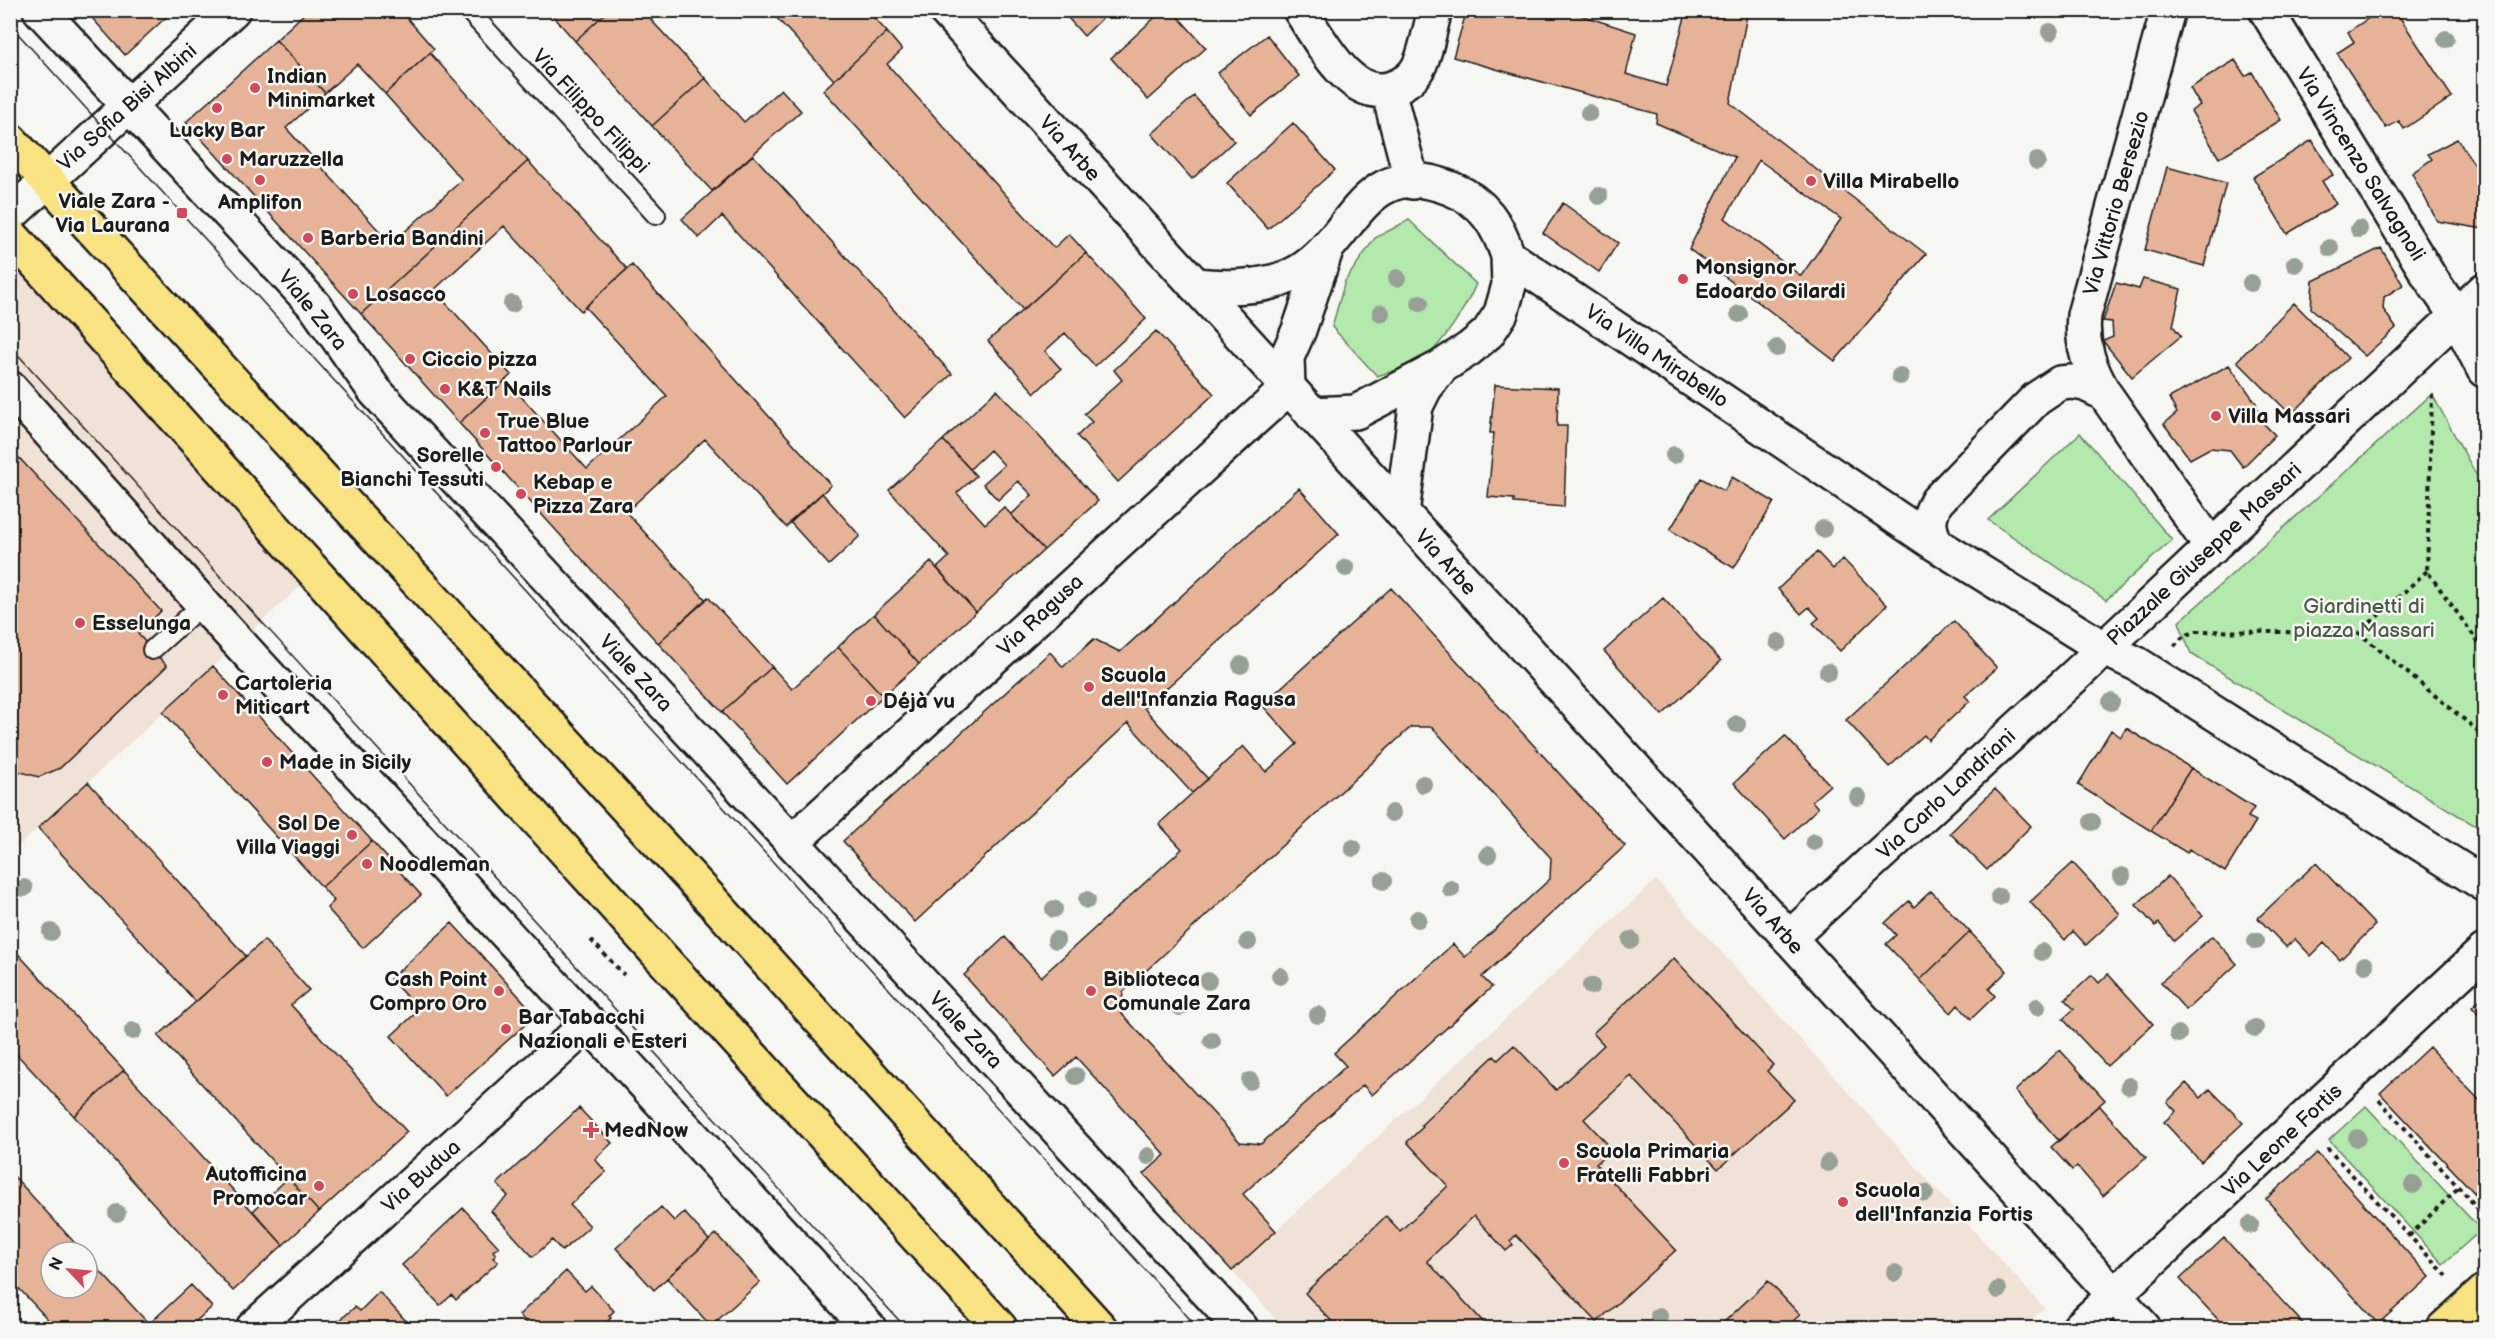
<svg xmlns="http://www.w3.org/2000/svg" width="2495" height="1339" font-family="'Balsamiq Sans',sans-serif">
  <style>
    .built { fill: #f1e2d7 }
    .green { fill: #b3e9ac; stroke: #688264; stroke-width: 1.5 }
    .building { fill: #e6b398; stroke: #1c1c1c; stroke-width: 1.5; fill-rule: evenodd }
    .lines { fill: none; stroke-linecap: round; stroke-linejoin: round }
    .service-casing { stroke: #1c1c1c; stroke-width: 22 }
    .minor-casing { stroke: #1c1c1c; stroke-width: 38 }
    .tertiary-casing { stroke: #1c1c1c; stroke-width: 38 }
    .primary-casing { stroke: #1c1c1c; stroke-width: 38 }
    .path { stroke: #1c1c1c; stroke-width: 4; stroke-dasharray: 4.5 4.5; stroke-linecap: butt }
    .service { stroke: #f6f6f2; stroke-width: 18 }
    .minor { stroke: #f6f6f2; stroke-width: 33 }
    .tertiary { stroke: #f6f6f2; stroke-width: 33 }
    .primary { stroke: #f8e281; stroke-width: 33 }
    .tram { stroke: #1c1c1c; stroke-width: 1.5 }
    .tree { fill: #97a094 }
    .poi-dot { fill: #d1495b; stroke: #f6f6f2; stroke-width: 2 }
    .labels { text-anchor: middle; stroke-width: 5; stroke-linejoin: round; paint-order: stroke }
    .poi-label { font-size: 21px; font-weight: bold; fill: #1c1c1c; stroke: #f6f6f2; text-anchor: start }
    .street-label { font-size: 21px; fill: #1c1c1c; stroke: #f6f6f2 }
    .park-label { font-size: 21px; fill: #495a47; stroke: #f6f6f2 }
  </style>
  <rect width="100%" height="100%" fill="#f6f6f2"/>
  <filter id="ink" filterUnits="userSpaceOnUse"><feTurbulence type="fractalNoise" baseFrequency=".0167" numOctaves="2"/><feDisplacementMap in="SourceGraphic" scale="12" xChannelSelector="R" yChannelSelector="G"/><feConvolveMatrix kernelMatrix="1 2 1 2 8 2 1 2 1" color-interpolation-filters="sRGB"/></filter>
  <g filter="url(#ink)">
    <path class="built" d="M10 246 312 575 11 853 10 852Z
      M1656 880 2044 1308 2023 1328H1284L1232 1271Z"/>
    <path class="green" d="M1409 220 1476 284C1467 306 1441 347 1422 360 1410 368 1391 371 1377 376L1332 327 1345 281 1375 238Z
      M2432 394 2484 489V831L2191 654 2179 622Z
      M2080 433 2172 540 2106 600 1988 520Z
      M2366 1106 2481 1230 2443 1264 2329 1140Z"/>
    <path class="building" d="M85 10H174L125 55Z
      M308 10H400L434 49 385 94 357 64 325 93 276 40Z
      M548 10H609L575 41Z
      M609 10H661L651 20 705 78 652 126 575 41Z
      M779 10H867L887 32 834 80 774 15Z
      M1061 10H1111L1084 36Z
      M1163 10H1172L1206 48 1148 100 1111 58Z
      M1467 10H1565L1636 33 1626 74 1666 86 1687 10H1748L1730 103 1926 254 1835 361 1689 249 1735 157 1656 123 1657 114 1453 57ZM1759 160 1841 219 1801 276 1725 218Z
      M2381 10H2395L2452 97 2404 129 2399 121 2386 128 2337 53 2354 42 2348 32Z
      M887 32 902 50 887 64 925 106 1054 248 1069 234 1086 253 1023 310 823 90Z
      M1267 35 1299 76 1251 115 1218 73Z
      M276 40 325 93 286 128 391 244 462 180 385 94 430 53 528 161 361 314 186 122Z
      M2235 60 2245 76 2252 72 2281 120 2219 158 2191 111 2200 105 2190 88Z
      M705 78 744 122 781 89 801 111 712 191 652 126Z
      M1194 96 1234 141 1192 179 1152 134Z
      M1293 123 1335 170 1268 229 1227 183Z
      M2457 139 2475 165 2484 155V229L2437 221 2412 173 2432 159 2428 154Z
      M2312 140 2333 175 2322 181 2336 204 2287 234 2253 177Z
      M753 155 952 374 905 418 722 216 699 238 682 219Z
      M528 161 627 269 581 311 504 226 434 290 511 375 459 423 361 314Z
      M2167 167 2226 183 2204 266 2145 250Z
      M1563 203 1618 243 1599 272 1543 233Z
      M2381 248 2403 285 2384 297 2383 309 2396 328 2365 356 2311 308 2313 281Z
      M1086 253 1146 319 1095 366 1065 333 1045 351 1061 369 1035 393 988 341Z
      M632 265 831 485 786 527 705 439 626 512 706 600 658 643 459 423 506 380 587 469 667 396 585 307Z
      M2143 279 2181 289 2173 326 2181 336 2132 377 2103 341 2113 337 2112 322 2103 321 2116 283 2139 289Z
      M2294 303 2348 358 2291 415 2237 361Z
      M1156 331 1214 394 1118 482 1077 436 1092 422 1084 414 1122 380 1114 370Z
      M2229 365 2256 403 2260 420 2275 435 2243 467 2230 450 2210 448 2190 459 2164 424 2177 413 2169 398Z
      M1495 385 1558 388 1557 426H1567L1564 507 1514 503V499L1488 497 1494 433H1490Z
      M997 390 1098 501 1044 550 1011 515 1032 495 1018 481 998 500 983 484 1004 465 990 450 970 469 943 440Z
      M943 440 976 476 957 493 985 524 1004 507 1044 550 976 612 937 568 949 557 889 490Z
      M10 448 161 611 138 634 167 666 60 768 39 777 10 769Z
      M1732 477 1774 502 1734 568 1670 530 1701 478 1724 491Z
      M1299 488 1339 534 1144 708 1208 779 1192 793 1128 723 915 922 843 841 1050 652 1063 667 1094 639 1120 652Z
      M822 493 860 536 829 565 790 522Z
      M1817 552 1833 569 1843 559 1887 605 1840 651 1813 623 1819 618 1809 607 1801 614 1778 589Z
      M931 562 976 612 919 664 874 614Z
      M1391 588 1625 846 1482 977 1492 987 1372 1095 1363 1085 1243 1194 1276 1231 1232 1271 1144 1174 1165 1155 1076 1057 1055 1076 964 975 1005 937 1041 977 1182 849 1159 824 1243 746 1266 772 1297 744 1262 705ZM1411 727H1432L1551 858 1550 879 1465 957 1453 944 1334 1053 1346 1066 1261 1144 1240 1142 1121 1013 1123 992Z
      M708 597 772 667 722 712 658 643Z
      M1663 598 1721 661 1662 715 1604 651Z
      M874 614 919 664 883 696 838 647Z
      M1954 621 1997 668 1965 696 1970 701 1928 740 1924 735 1889 767 1846 720Z
      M838 647 883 696 787 784 722 712 772 667 792 689Z
      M213 666 372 841 322 887 163 712Z
      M2126 728 2191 768 2151 831 2078 785 2111 730 2121 737Z
      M1785 736 1830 785 1812 801 1818 808 1785 839 1734 783Z
      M2191 768 2254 808 2248 817 2256 821 2225 872 2189 849 2187 853 2151 831Z
      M88 782 246 956 196 1002 38 828Z
      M1995 789 2031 826 1987 870 1950 833Z
      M372 841 421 895 363 948 327 908 334 901 322 887Z
      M2073 863 2120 914 2086 945 2073 931 2065 940 2030 902Z
      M2316 863 2375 925 2340 960 2324 943 2311 956 2295 939 2286 947 2258 918Z
      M2168 876 2203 916 2174 941 2159 923 2155 926 2136 905Z
      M1931 891 1970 932 1920 980 1886 944 1896 935 1885 923 1909 901 1914 907Z
      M452 923 536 1015 446 1096 391 1036 419 1010 390 979Z
      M1970 932 2007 971 1989 989 1995 996 1971 1019 1958 1005 1951 1013 1920 980Z
      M2212 936 2237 964 2186 1010 2161 982Z
      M264 940 309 990 291 1005 407 1132 319 1212 158 1036Z
      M10 945 124 1070 74 1116 10 1047Z
      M1674 958 1773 1065 1767 1071 1794 1100 1718 1169 1631 1076 1584 1119 1612 1149 1596 1164 1676 1250 1597 1322 1516 1235 1510 1241 1513 1245 1506 1251 1474 1216 1427 1261 1487 1326 1485 1328H1338L1305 1293 1386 1216 1400 1231 1448 1186 1407 1142 1423 1127 1421 1125 1494 1056 1498 1060 1514 1045 1556 1090 1604 1045 1593 1033Z
      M2108 974 2153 1024 2107 1066 2063 1019 2074 1009 2065 1000 2092 975 2099 983Z
      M2484 996V1021L2472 1007Z
      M2429 1047 2484 1105V1203L2380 1093Z
      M2060 1050 2105 1100 2059 1141 2015 1091Z
      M124 1070 283 1245 233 1291 74 1116Z
      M2186 1083 2201 1098 2210 1089 2243 1123 2201 1162 2164 1122 2176 1111 2167 1102Z
      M2099 1105 2146 1158 2103 1196 2077 1166 2072 1170 2051 1147Z
      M579 1108 612 1143 595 1159 606 1172 570 1205 590 1226 562 1251 552 1240 533 1257 491 1211 508 1196 497 1184Z
      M2317 1153 2430 1277 2378 1324 2266 1199Z
      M11 1173 83 1252H51V1288H87V1257L149 1324 191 1285 212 1307 188 1328H56L10 1279Z
      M288 1178 319 1212 283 1245 253 1211Z
      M661 1207 674 1221 684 1212 709 1240 654 1290 616 1248Z
      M463 1208 499 1247 493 1251 496 1255 493 1258 498 1262 456 1300 452 1295 440 1305 402 1265Z
      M716 1234 760 1282 711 1326 667 1278Z
      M2224 1238 2307 1328H2226L2180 1279Z
      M566 1271 585 1291 591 1286 614 1311 609 1316 611 1318 600 1328H532L519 1315Z
      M1768 1281 1800 1315 1794 1320 1802 1328H1725L1721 1325Z
      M379 1292 406 1321 398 1328H331L355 1307 360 1311Z"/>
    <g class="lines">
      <defs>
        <path id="service" d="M468 10 656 215
          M152 650 203 604"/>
        <path id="minor" d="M40 10 315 306 375 391 1241 1328
          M1300 10C1320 39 1350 103 1392 88 1404 84 1415 76 1420 64 1427 48 1430 28 1435 10
          M2168 10 2084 315C2081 345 2089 367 2104 393L2212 548
          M2266 10 2429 276 2457 317 2484 370
          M1388 90 1412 182
          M10 215 233 10
          M1195 285C1224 288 1263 288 1290 276 1353 250 1358 150 1452 189 1484 202 1498 225 1508 256L1937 545 2103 648 2137 664 2484 884
          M10 388 203 604 869 1328
          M1312 414 1356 412 1441 367 1469 349 1488 333 1501 313 1509 285 1508 256
          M1402 513 1416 406 1425 388 1439 370
          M1937 545C1928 529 1927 517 1937 501L2036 399 2060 383 2072 382 2085 384 2104 393
          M792 842 1288 388 1287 357 1299 330 1326 250
          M1789 938 2078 673 2484 290
          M253 1328 589 1023
          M2079 1328 2484 951"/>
        <path id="tertiary" d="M945 10 2144 1328"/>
        <path id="primary" d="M10 140 715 904 1100 1328
          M10 234 659 955 1000 1328
          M2444 1328 2484 1292"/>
      </defs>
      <use href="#service" class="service-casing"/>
      <use href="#minor" class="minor-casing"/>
      <use href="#tertiary" class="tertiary-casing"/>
      <use href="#primary" class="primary-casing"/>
      <path class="path" d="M2432 394 2427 571 2484 650
        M2427 571 2359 633 2478 731 2484 723
        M2174 646 2184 636 2196 631 2359 633
        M2478 731 2484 747
        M591 940 624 975
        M2379 1100 2484 1215
        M2327 1148 2447 1276
        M2409 1236 2459 1187"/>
      <use href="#service" class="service"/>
      <use href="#minor" class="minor"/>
      <use href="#tertiary" class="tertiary"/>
      <use href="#primary" class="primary"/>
      <path class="tram" d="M10 25 1198 1328
        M10 346 906 1328"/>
    </g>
    <g class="tree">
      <circle cx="2050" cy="32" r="9"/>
      <circle cx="2446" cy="39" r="9"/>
      <circle cx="1589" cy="113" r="9"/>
      <circle cx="2037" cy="161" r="9"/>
      <circle cx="1599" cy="196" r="9"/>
      <circle cx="2359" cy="229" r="9"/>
      <circle cx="2330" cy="248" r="9"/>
      <circle cx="2295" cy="264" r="9"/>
      <circle cx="1397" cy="278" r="9"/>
      <circle cx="2251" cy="283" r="9"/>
      <circle cx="1420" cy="303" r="9"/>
      <circle cx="512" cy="304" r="9"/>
      <circle cx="1381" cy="313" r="9"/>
      <circle cx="1739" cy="314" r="9"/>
      <circle cx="1777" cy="348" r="9"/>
      <circle cx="1900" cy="376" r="9"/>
      <circle cx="1674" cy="455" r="9"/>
      <circle cx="1823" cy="529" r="9"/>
      <circle cx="1346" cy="568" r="9"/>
      <circle cx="1778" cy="642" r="9"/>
      <circle cx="1241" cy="665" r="9"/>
      <circle cx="1828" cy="672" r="9"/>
      <circle cx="2111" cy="702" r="9"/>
      <circle cx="1737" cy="724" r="9"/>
      <circle cx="1423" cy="784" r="9"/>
      <circle cx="1858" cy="797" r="9"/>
      <circle cx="1392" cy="813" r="9"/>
      <circle cx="2092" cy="822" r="9"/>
      <circle cx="1814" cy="842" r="9"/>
      <circle cx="1353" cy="848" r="9"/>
      <circle cx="1488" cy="855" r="9"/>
      <circle cx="2122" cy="876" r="9"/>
      <circle cx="1383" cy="881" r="9"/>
      <circle cx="24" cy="888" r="9"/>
      <circle cx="1451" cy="889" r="9"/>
      <circle cx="1999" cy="897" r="9"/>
      <circle cx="1087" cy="900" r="9"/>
      <circle cx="1054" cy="909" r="9"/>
      <circle cx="1418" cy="919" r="9"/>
      <circle cx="51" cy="932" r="9"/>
      <circle cx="1056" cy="940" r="9"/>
      <circle cx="1631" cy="940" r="9"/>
      <circle cx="2256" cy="941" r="9"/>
      <circle cx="1248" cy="942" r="9"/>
      <circle cx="2042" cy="952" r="9"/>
      <circle cx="2365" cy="965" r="9"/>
      <circle cx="1280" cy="976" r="9"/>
      <circle cx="1208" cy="981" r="9"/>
      <circle cx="1591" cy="986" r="9"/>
      <circle cx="1180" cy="1007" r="9"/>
      <circle cx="2037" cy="1007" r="9"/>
      <circle cx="1318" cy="1015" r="9"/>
      <circle cx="2255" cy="1028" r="9"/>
      <circle cx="133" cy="1031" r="9"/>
      <circle cx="2178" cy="1034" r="9"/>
      <circle cx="1212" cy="1041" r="9"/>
      <circle cx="1076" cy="1076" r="9"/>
      <circle cx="1250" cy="1081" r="9"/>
      <circle cx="2129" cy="1086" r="9"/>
      <circle cx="2357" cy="1138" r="9"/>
      <circle cx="1148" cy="1156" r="9"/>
      <circle cx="1828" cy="1163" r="9"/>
      <circle cx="2413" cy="1185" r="9"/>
      <circle cx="1925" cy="1193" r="9"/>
      <circle cx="117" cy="1213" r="9"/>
      <circle cx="2250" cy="1225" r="9"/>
      <circle cx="1895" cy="1273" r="9"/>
      <circle cx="1998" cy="1290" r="9"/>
      <circle cx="1659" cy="1316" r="9"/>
    </g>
  </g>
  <g class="poi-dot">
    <circle cx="255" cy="88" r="6"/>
    <circle cx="217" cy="108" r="6"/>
    <circle cx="227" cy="159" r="6"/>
    <circle cx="260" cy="180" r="6"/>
    <circle cx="1811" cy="181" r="6"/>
    <rect x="176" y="207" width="12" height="12" rx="3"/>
    <circle cx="308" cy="238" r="6"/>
    <circle cx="1683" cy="279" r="6"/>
    <circle cx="353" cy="294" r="6"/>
    <circle cx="410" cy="359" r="6"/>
    <circle cx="445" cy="389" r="6"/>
    <circle cx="2216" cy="416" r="6"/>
    <circle cx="485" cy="433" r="6"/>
    <circle cx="496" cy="467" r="6"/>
    <circle cx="521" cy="494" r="6"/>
    <circle cx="80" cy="623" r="6"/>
    <circle cx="1089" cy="687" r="6"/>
    <circle cx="223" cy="695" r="6"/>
    <circle cx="871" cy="701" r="6"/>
    <circle cx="267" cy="762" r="6"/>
    <circle cx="352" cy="835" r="6"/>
    <circle cx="367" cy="864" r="6"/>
    <circle cx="499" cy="991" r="6"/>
    <circle cx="1091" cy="991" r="6"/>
    <circle cx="506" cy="1029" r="6"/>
    <path d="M588 1121h6v6h6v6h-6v6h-6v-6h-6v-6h6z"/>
    <circle cx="1564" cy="1163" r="6"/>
    <circle cx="319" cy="1186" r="6"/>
    <circle cx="1843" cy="1202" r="6"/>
  </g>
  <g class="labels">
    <g class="poi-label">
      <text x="267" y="83">Indian<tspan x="267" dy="24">Minimarket</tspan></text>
      <text x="217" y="137" text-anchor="middle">Lucky Bar</text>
      <text x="239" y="166">Maruzzella</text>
      <text x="1823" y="188">Villa Mirabello</text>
      <text x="170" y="208" text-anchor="end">Viale Zara -<tspan x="170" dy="24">Via Laurana</tspan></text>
      <text x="260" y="209" text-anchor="middle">Amplifon</text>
      <text x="320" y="245">Barberia Bandini</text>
      <text x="1695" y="274">Monsignor<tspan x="1695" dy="24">Edoardo Gilardi</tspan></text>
      <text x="365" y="301">Losacco</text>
      <text x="422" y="366">Ciccio pizza</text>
      <text x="457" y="396">K&amp;T Nails</text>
      <text x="2228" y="423">Villa Massari</text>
      <text x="497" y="428">True Blue<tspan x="497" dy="24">Tattoo Parlour</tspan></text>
      <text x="484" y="462" text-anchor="end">Sorelle<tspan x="484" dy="24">Bianchi Tessuti</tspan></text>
      <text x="533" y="489">Kebap e<tspan x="533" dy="24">Pizza Zara</tspan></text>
      <text x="92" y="630">Esselunga</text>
      <text x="1101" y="682">Scuola<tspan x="1101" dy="24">dell'Infanzia Ragusa</tspan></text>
      <text x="235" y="690">Cartoleria<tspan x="235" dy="24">Miticart</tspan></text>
      <text x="883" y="708">Déjà vu</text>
      <text x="279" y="769">Made in Sicily</text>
      <text x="340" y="830" text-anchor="end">Sol De<tspan x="340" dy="24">Villa Viaggi</tspan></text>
      <text x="379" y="871">Noodleman</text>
      <text x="487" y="986" text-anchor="end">Cash Point<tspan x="487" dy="24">Compro Oro</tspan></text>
      <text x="1103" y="986">Biblioteca<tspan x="1103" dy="24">Comunale Zara</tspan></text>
      <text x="518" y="1024">Bar Tabacchi<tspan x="518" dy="24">Nazionali e Esteri</tspan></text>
      <text x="604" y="1137">MedNow</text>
      <text x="1576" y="1158">Scuola Primaria<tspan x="1576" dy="24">Fratelli Fabbri</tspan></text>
      <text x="307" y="1181" text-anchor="end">Autofficina<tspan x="307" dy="24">Promocar</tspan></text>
      <text x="1855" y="1197">Scuola<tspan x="1855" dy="24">dell'Infanzia Fortis</tspan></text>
    </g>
    <g class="street-label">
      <text transform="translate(127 107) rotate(-42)" y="7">Via Sofia Bisi Albini</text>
      <text transform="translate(591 111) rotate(47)" y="7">Via Filippo Filippi</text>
      <text transform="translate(1070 148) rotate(48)" y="7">Via Arbe</text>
      <text transform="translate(2361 164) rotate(58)" y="7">Via Vincenzo Salvagnoli</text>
      <text transform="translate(2116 203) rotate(-74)" y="7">Via Vittorio Bersezio</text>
      <text transform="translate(313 310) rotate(51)" y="7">Viale Zara</text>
      <text transform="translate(1657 356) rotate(34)" y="7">Via Villa Mirabello</text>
      <text transform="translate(2204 554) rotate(-43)" y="7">Piazzale Giuseppe Massari</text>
      <text transform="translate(1446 562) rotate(48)" y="7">Via Arbe</text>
      <text transform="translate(1040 615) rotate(-43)" y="7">Via Ragusa</text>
      <text transform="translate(636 673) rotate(47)" y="7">Viale Zara</text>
      <text transform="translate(1946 794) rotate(-43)" y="7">Via Carlo Landriani</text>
      <text transform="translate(1773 921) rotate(48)" y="7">Via Arbe</text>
      <text transform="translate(966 1030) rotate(47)" y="7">Viale Zara</text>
      <text transform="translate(2282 1140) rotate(-43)" y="7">Via Leone Fortis</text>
      <text transform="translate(421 1176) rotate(-42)" y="7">Via Budua</text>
    </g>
    <g class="park-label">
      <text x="2364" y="613">Giardinetti di<tspan x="2364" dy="24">piazza Massari</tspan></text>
    </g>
  </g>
  <rect width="2495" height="1339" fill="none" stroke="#f6f6f2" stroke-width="36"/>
  <rect x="18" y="18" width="2459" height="1303" fill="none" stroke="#1c1c1c" stroke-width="2" filter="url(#ink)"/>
  <g transform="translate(69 1270) rotate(296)"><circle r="28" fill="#f6f6f2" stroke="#9f9f9c" stroke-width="1.5"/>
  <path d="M0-4.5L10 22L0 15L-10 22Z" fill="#d1495b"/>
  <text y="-9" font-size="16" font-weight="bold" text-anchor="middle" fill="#1c1c1c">N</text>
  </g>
</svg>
